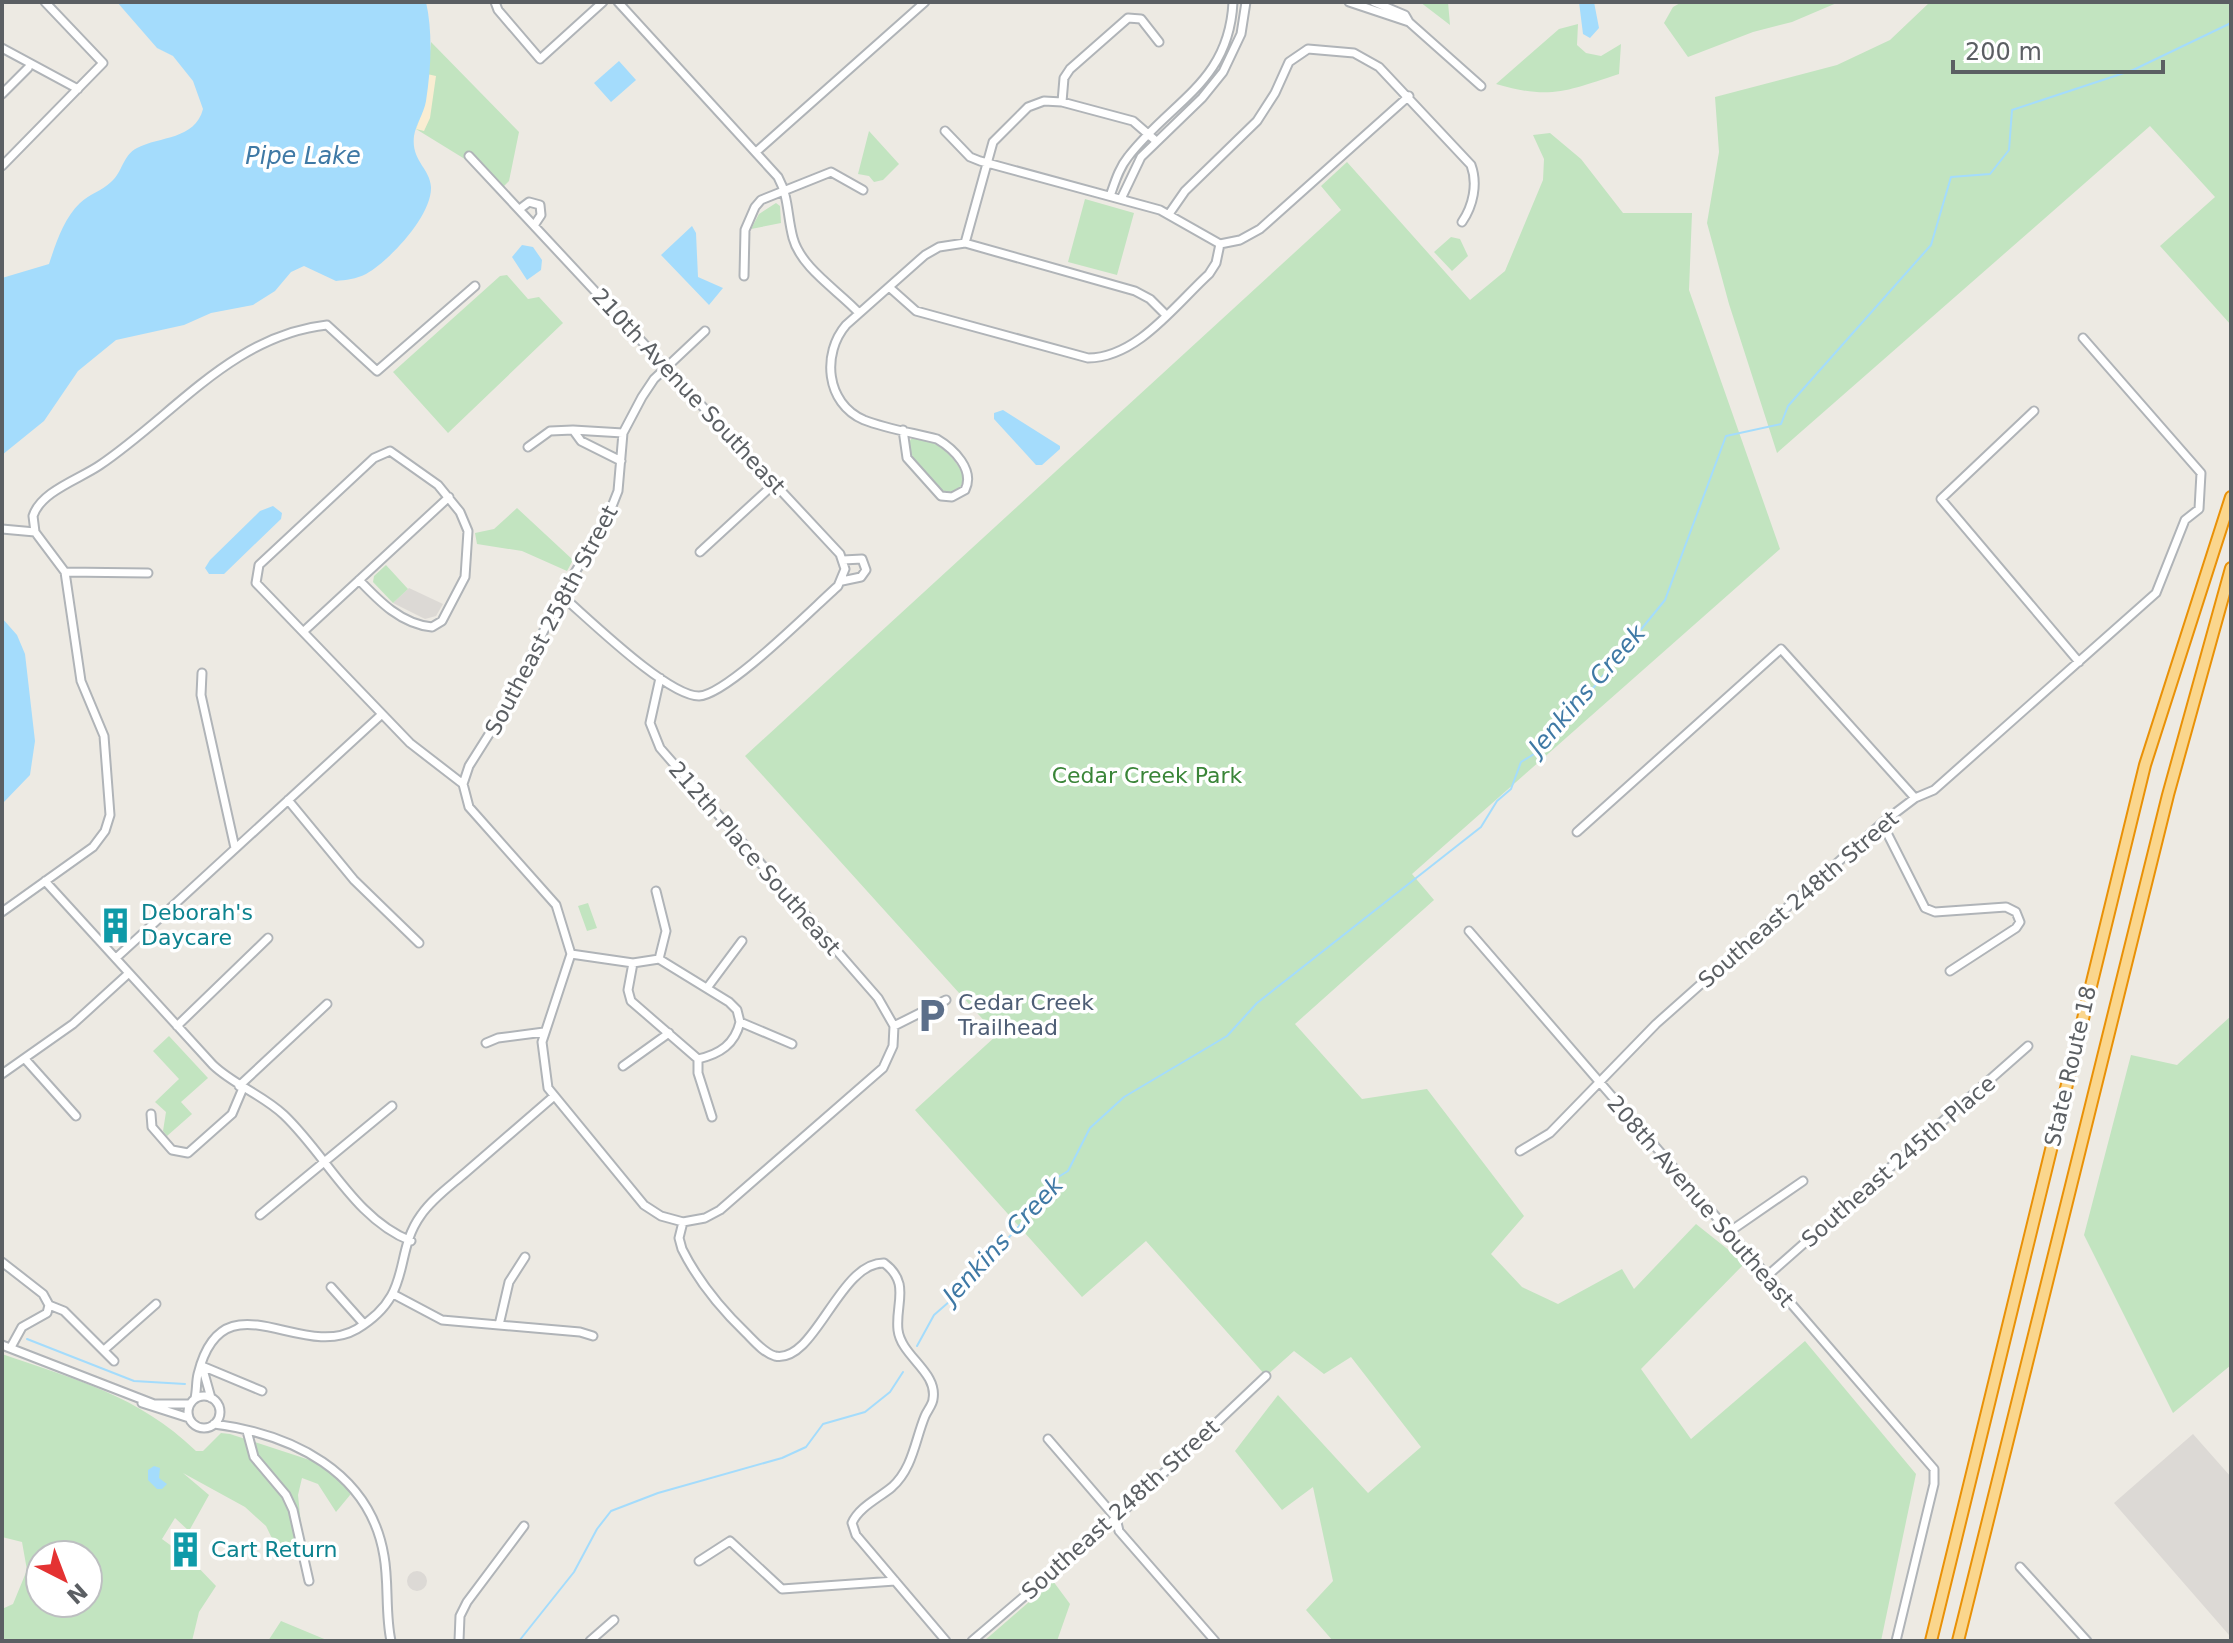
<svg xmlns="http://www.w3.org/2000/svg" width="2233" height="1643" font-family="'DejaVu Sans',sans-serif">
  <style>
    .industrial { fill: #dcd9d5 }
    .green { fill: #c2e4c0; fill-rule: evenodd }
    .sand { fill: #f9edd2 }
    .water { fill: #a4dcfc }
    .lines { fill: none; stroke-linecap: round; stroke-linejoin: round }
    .stream { stroke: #a4dcfc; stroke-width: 2 }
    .minor-casing { stroke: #b0b4b8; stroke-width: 11 }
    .highway-casing { stroke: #e99107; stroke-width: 14 }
    .minor { stroke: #fff; stroke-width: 7 }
    .highway { stroke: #fad68d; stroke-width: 10 }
    .labels { text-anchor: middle; stroke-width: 7; stroke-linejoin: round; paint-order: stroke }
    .street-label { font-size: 22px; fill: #5b5f63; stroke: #fff }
    .park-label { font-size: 22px; fill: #3a8538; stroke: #fff }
    .culture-label { font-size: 22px; fill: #0d838f; stroke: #fff; text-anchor: start }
    .service-label { font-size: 22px; fill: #4e5e75; stroke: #fff; text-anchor: start }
    .water-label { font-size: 24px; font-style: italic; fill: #3f79a5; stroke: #fff }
  </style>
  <rect width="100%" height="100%" fill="#edeae3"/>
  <path class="industrial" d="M409 588 443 604 436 616 425 619 393 603Z
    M2193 1434 2231 1477 2229 1635 2114 1503Z
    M407 1581a10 10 0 1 1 20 0a10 10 0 1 1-20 0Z"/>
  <path class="green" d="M1420 2H1448L1450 25Z
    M1682 2H1839L1792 22 1753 32 1688 57 1664 23 1673 7Z
    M1930 2H2231V325L2160 246 2215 197 2150 126 1777 453 1729 304 1707 223 1719 152 1715 97 1837 65 1890 40Z
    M1578 24 1577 45 1586 53 1601 56 1621 44 1619 74C1566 91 1551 100 1496 84L1559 29Z
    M431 42 519 132 509 181 498 192 468 161 416 129 425 103Z
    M869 131 899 164 883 180 874 182 869 176 858 174Z
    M1550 133 1581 159 1623 213H1692L1689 290 1780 549 1412 874 1434 900 1295 1024 1362 1099 1427 1089 1524 1216 1491 1254 1522 1287 1558 1304 1622 1269 1634 1289 1696 1224 1745 1263 1641 1369 1691 1439 1805 1341 1916 1474 1881 1641H1333L1306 1610 1333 1581 1313 1487 1282 1510 1235 1451 1278 1395 1368 1493 1421 1447 1351 1357 1324 1374 1294 1351 1266 1376 1146 1241 1082 1297 915 1110 997 1035 745 756 1341 210 1321 186 1347 162 1470 300 1505 271 1543 180 1544 159 1533 135Z
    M1085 199 1134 213 1117 275 1068 262Z
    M776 203 780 206 781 223 751 229 759 214Z
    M1451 237 1460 239 1468 256 1452 271 1434 252Z
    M507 275 528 299 539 297 563 323 448 433 393 372 500 276Z
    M913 437C935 438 956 457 964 477L961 486 951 493C933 491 911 461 908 443Z
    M517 508 573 560 567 571 522 551 477 544 475 533 494 529Z
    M386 565 408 589 393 603 373 582 374 576Z
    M588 903 597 928 587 931 578 906Z
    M2231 1016V1365L2173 1413 2084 1235 2131 1055 2177 1065Z
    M169 1036 208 1078 181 1102 192 1114 167 1136 163 1131 166 1112 155 1102 179 1079 153 1051Z
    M2 1354C76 1380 138 1395 196 1451H203L221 1433 230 1434 328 1466 355 1489 336 1512 318 1484 302 1478 298 1495 303 1544 282 1559 266 1526 245 1507 183 1473 209 1495 189 1531 175 1518 162 1539 192 1561 216 1586 199 1612 192 1641H2V1609L13 1604 27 1570 22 1542 2 1537ZM40 1555H88V1603H40Z
    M1053 1581 1070 1604 1057 1641H984Z
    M281 1621 329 1641H268Z"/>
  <path class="sand" d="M427 74 436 76 430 118 424 131 416 129 425 103Z"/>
  <path class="water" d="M117 2H426C433 33 431 69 426 101 424 113 416 124 414 136 411 161 430 168 431 187 432 216 389 261 366 274 356 279 346 280 336 281L304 266 291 272 275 291 253 305 211 313 184 325 116 340 78 371 44 421 2 455V278L49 264C56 243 64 218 80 203 89 194 102 191 111 182 123 172 122 156 137 148 160 136 195 140 203 109L193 81 173 56 157 48Z
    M1579 2H1594L1599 28 1590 38 1583 34Z
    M619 61 636 80 611 102 594 83Z
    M692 226 696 233 698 277 723 288 709 305 661 255Z
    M522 245 533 247 542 260 541 270 527 280 512 257Z
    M1003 410 1060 446V449L1042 465H1036L994 419V413Z
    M273 506 282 513 281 519 224 574H209L205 568 210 560 260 511Z
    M2 618 17 635 25 654 35 741 30 775 2 804Z
    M154 1466 160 1468 159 1478 167 1484 162 1489H157L148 1480V1470Z"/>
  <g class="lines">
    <path class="stream" d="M27 1339 134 1381 185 1384
      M917 1346 934 1315 958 1294 1046 1196 1050 1182 1068 1171 1090 1128 1124 1097 1227 1036 1257 1003 1481 827 1497 801 1511 789 1521 762 1539 751 1550 725 1590 692 1665 600 1726 436 1781 424 1788 406 1931 245 1951 177 1990 174 2009 150 2012 110 2133 70 2231 23
      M519 1641 574 1572 597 1529 611 1511 658 1493 782 1458 806 1447 823 1424 865 1412 890 1392 903 1372"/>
    <defs>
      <path id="minor" d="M495 2 498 10 540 59 603 2
        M618 2 778 177C789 197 787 216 793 238 801 268 839 291 859 313
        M1349 2 1409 22 1405 15 1374 2
        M1409 22 1481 86
        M2 48 78 89
        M2 94 28 68
        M1062 102 1064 78 1070 69 1128 18 1141 19 1159 42
        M945 131 970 157 980 161 1160 210 1220 244
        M756 152 925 2
        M469 156 840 554 845 569 838 586C813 608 727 695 699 696 667 696 588 618 561 595
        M2 166 103 63 45 2
        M1110 196C1115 182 1119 168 1128 157 1171 101 1229 83 1233 2
        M1121 199 1141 157 1202 98 1223 72 1241 34 1246 2
        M521 208 529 202 540 205 541 215 535 224
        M1169 214 1185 191 1257 121 1275 93 1289 62 1308 49 1354 53 1379 67 1471 165C1478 184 1473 206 1462 222
        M965 243 993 142 1028 107 1044 101 1062 102 1133 121 1156 141
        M1220 244 1240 240 1260 229 1409 96
        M744 276 745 230 755 207 761 200 831 172 863 190
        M889 287 916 311 1088 358C1137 358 1176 304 1209 274L1216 263 1220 244
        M2034 411 1941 499 2079 662
        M903 430 907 458 941 496 952 497 965 490C975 470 954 449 937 439 914 433 887 429 864 420 825 403 822 353 846 325L925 255 939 247 965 243 1135 291 1150 299 1165 314
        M528 447 550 431 573 430
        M621 461 581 441 573 430 623 433
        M2 529 35 532 33 516C41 491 80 479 100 465 174 415 233 335 327 325L377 371 475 286
        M700 552 774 484
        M65 572 148 573
        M359 580C379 601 401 624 432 627L442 621 465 577 468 531 460 512 438 485 390 451 374 458 259 565 256 583 410 743 463 784 469 807 556 905 571 954 542 1042 548 1088 644 1205 661 1216 683 1222 679 1238 682 1249C698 1281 721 1309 746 1333 754 1341 764 1353 775 1356 815 1364 839 1262 884 1263 911 1283 895 1304 898 1330 901 1356 938 1372 933 1399 933 1404 927 1411 925 1416 915 1440 913 1468 892 1487 879 1498 859 1507 852 1523L856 1535 946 1641
        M842 581 861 577 866 570 862 559 843 560
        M304 631 449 497
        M202 673 201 695 235 848
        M660 678 650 723 660 748 878 998 894 1026 893 1046 883 1068 720 1210 705 1218 683 1222
        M463 784 469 766 510 701 561 595 605 524 618 491 623 433 642 397 654 379 705 331
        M288 800 354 880 419 943
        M1882 823 1925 908 1935 912 2006 907 2016 912 2020 922 2016 928 1950 971
        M1577 832 1781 649 1915 798
        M45 881 213 1065C234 1085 263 1095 284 1115 327 1156 355 1219 411 1241
        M656 891 666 931 659 959
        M2 912 93 847 105 831 110 815 104 736 81 681 65 572 35 532
        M1469 931 1934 1469V1484L1896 1641
        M571 954 633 963 659 959 729 1002 737 1010 740 1022C735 1044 720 1054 698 1059
        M116 958 381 715
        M633 963 628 990 631 1001 698 1059V1073L712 1117
        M707 988 742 941
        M740 1022 792 1044
        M177 1026 268 938
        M894 1026 946 1000
        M486 1043 498 1038 544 1032
        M25 1059 76 1116
        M623 1066 669 1033
        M2 1074 73 1024 129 973
        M239 1086 327 1004
        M151 1114 152 1127 172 1150 188 1153 232 1114 243 1088
        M1520 1151 1550 1133 1656 1024 1882 823 1915 798 1934 790 2156 593 2185 520 2199 509 2201 473 2083 338
        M260 1215 392 1106
        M1729 1232 1803 1181
        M2 1262 43 1294 49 1305 64 1311 114 1361
        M1767 1276 2028 1046
        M331 1287 364 1324
        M393 1294 442 1320 580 1332 593 1336
        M499 1325 509 1282 525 1257
        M2 1345 154 1404H190
        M11 1347 22 1327 47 1313 49 1305
        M104 1350 156 1304
        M202 1366 262 1391
        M202 1366 211 1398
        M188 1412a16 16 0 1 1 32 0a16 16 0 1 1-32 0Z
        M195 1398C197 1390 196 1382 198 1374 223 1274 300 1362 357 1329 415 1294 392 1255 421 1215 432 1199 450 1186 465 1173 494 1148 524 1122 553 1097
        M142 1403 189 1418
        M214 1424C291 1434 370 1471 384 1556 389 1584 385 1613 391 1641
        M247 1431 254 1457 286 1495 293 1510 309 1581
        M1048 1439 1116 1518 1119 1531 1215 1641
        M699 1561 730 1541 782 1589 895 1581
        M2020 1567 2087 1641
        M459 1641 460 1616 467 1602 524 1526
        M590 1641 614 1620
        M972 1641 1116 1518 1266 1376"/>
      <path id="highway" d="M1931 1641 2145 765 2231 497
        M1958 1641 2168 795 2231 568"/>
    </defs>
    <use href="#minor" class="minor-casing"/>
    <use href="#highway" class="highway-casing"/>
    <use href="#minor" class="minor"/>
    <use href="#highway" class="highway"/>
  </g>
  <defs>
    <symbol id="building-bare" viewBox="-9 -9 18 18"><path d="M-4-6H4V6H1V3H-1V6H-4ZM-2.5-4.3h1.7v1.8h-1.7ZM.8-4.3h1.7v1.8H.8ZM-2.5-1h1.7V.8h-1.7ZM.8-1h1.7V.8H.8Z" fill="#0f9aa8" stroke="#fff" stroke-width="2.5" paint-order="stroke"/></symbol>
    <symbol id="parking-bare" viewBox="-9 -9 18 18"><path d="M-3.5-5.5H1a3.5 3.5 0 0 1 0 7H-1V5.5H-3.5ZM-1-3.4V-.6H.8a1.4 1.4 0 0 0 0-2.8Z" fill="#5c6f8a" stroke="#fff" stroke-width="2.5" paint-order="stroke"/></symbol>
  </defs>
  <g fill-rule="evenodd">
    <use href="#building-bare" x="90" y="900" width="51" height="51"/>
    <use href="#parking-bare" x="906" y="990" width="51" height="51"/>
    <use href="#building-bare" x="160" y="1524" width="51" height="51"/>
  </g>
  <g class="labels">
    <g class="street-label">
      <text transform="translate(689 391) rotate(47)" y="8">210th Avenue Southeast</text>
      <text transform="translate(551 620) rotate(-62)" y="8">Southeast 258th Street</text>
      <text transform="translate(755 858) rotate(49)" y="8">212th Place Southeast</text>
      <text transform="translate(1798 899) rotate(-41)" y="8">Southeast 248th Street</text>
      <text transform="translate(2070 1066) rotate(-77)" y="8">State Route 18</text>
      <text transform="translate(1898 1161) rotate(-41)" y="8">Southeast 245th Place</text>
      <text transform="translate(1701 1201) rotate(49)" y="8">208th Avenue Southeast</text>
      <text transform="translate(1120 1509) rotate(-42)" y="8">Southeast 248th Street</text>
    </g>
    <g class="park-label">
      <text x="1147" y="783">Cedar Creek Park</text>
    </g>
    <g class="culture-label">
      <text x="141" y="920">Deborah's<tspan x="141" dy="25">Daycare</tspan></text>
      <text x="211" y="1557">Cart Return</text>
    </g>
    <g class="service-label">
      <text x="958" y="1010">Cedar Creek<tspan x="958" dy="25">Trailhead</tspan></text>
    </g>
    <g class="water-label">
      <text x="303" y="164">Pipe Lake</text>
      <text transform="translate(1587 690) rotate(-49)" y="8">Jenkins Creek</text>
      <text transform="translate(1003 1240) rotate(-47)" y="8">Jenkins Creek</text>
    </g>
  </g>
  <rect width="2233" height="1643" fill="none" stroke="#5b5f63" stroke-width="8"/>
  <g transform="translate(64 1579) rotate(138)"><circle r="38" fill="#ffffff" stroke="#bdbfc1" stroke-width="2"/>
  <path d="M0-6L14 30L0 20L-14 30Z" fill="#e43232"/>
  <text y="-12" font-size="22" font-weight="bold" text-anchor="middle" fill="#5b5f63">N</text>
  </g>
  <path d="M1953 60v12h210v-12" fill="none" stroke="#5b5f63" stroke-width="4"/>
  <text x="1965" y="60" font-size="24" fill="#5b5f63" stroke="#ffffff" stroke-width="6" paint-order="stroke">200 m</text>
</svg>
